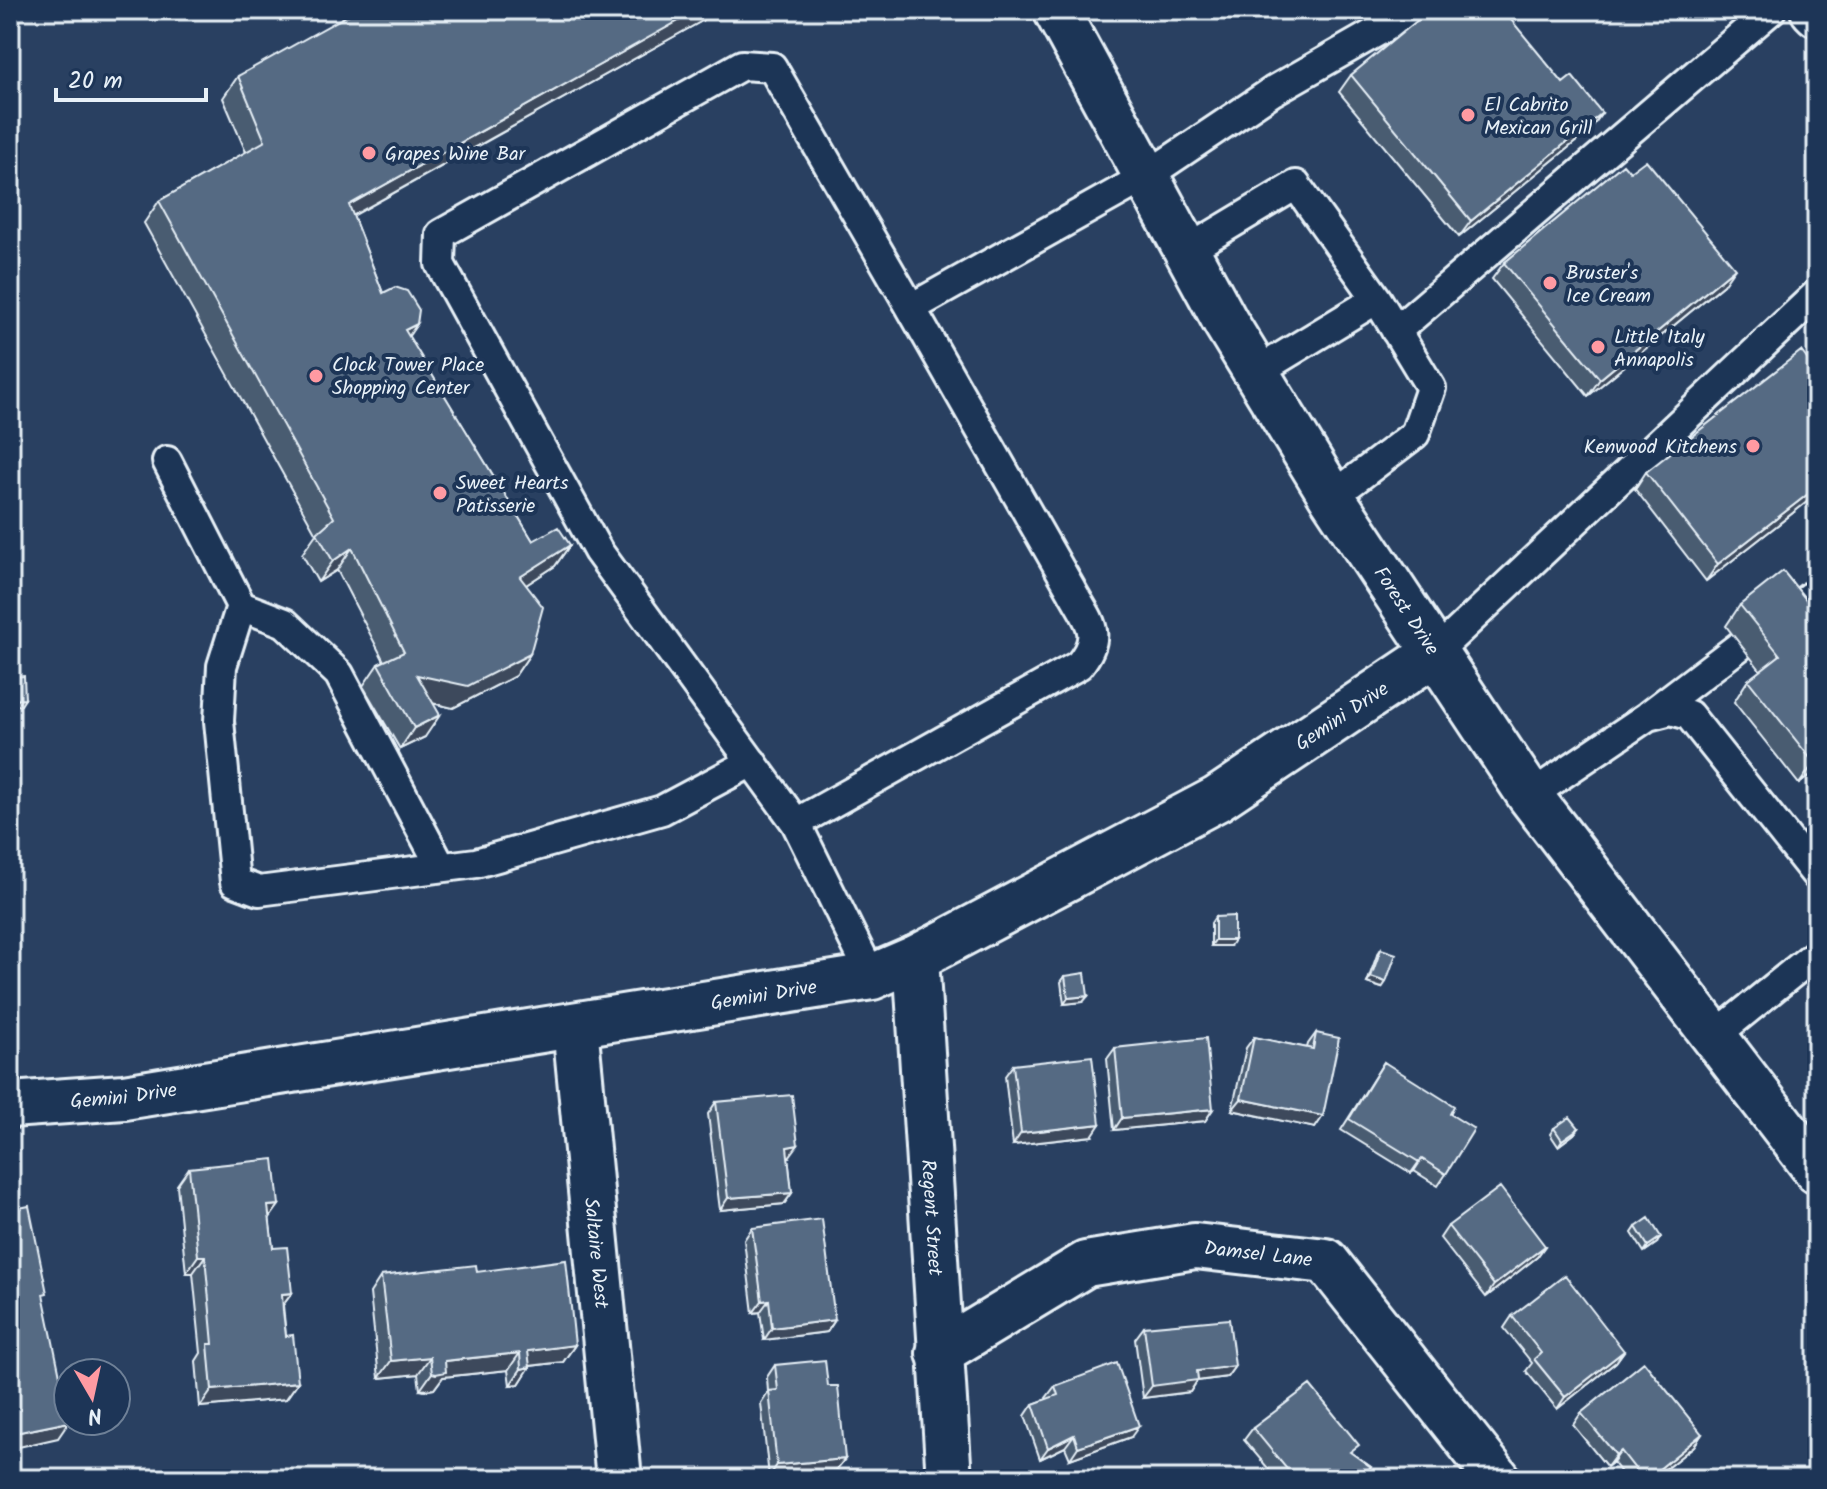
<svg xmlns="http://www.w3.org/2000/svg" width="1827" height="1489" font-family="Kalam,sans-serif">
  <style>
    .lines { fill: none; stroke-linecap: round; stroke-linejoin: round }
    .service-casing { stroke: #e8f1f8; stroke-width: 34 }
    .minor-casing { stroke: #e8f1f8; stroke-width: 50 }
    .tertiary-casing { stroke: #e8f1f8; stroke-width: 50 }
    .primary-casing { stroke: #e8f1f8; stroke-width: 50 }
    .service { stroke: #1d3557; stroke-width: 28 }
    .minor { stroke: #1d3557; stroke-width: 44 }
    .tertiary { stroke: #1d3557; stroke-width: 44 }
    .primary { stroke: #1d3557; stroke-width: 44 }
    .wall { fill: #495b71; stroke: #e8f1f8; stroke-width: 2 }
    .shaded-wall { fill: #3c4a5c; stroke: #e8f1f8; stroke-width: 2 }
    .building { fill: #556a83; stroke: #e8f1f8; stroke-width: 2 }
    .poi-dot { fill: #ff9aa2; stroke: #1d3557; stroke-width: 3 }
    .labels { text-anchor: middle; stroke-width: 8; stroke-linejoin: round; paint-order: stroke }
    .poi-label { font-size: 20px; fill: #e8f1f8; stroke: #1d3557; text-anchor: start }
    .street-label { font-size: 20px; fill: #e8f1f8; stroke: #1d3557 }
  </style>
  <rect width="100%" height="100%" fill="#294061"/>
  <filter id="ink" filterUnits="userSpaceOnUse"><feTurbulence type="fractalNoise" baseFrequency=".0125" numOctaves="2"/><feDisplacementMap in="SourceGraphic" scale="16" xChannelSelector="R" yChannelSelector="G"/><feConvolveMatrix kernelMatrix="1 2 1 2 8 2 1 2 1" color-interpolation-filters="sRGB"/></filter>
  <g filter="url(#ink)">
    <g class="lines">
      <defs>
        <path id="service" d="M1186 251 1296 185 1377 299
          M1396 331 1771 10
          M1255 373 1377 299 1431 388 1415 434 1332 497
          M167 461 241 606 222 666 219 721 235 882 259 891 476 863 662 810 752 762
          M241 606 285 623 339 674 441 867
          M1786 615 1817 592
          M1435 653 1817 294
          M1649 715 1741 645
          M1530 796 1648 716 1671 710 1689 715 1817 876
          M796 823 1079 665C1105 633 1088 621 1071 589L911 308 1145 177 1273 91 1415 10
          M872 977 796 823 598 551 440 264 441 234 742 65 772 67 911 308
          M1712 1038 1817 953"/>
        <g id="minor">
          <path d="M1813 10 1817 14"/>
          <path id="s1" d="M916 958 949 1479"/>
          <path id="s2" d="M575 1026 619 1479"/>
          <path id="s3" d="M939 1353 1086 1264 1195 1246 1326 1261 1498 1479"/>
        </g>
        <g id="tertiary">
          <path id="s4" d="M10 1105 124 1097 872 977 916 958 1217 799 1435 653"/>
        </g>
        <g id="primary">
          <path id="s5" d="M1056 10 1226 323 1332 497 1530 796 1817 1171"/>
        </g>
      </defs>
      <use href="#service" class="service-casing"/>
      <use href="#minor" class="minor-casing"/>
      <use href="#tertiary" class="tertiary-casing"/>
      <use href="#primary" class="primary-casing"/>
      <use href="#service" class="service"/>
      <use href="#minor" class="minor"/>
      <use href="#tertiary" class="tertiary"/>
      <use href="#primary" class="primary"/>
    </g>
    <path class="wall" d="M702 21 353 216 383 293 417 324 408 336 533 541 570 545 555 566 526 585 530 654 515 676 453 708 433 703 425 737 400 749 363 686 378 664 384 661 337 570 318 582 302 554 316 534 144 223 159 201 246 152 223 98 238 76Z
      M1351 75 1602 113 1590 130 1459 237 1339 92Z
      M1630 172 1723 285 1588 396 1492 279 1504 263Z
      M1646 472 1817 494 1706 581 1635 489Z
      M1740 605 1817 613V770L1799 784 1734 702 1748 680 1761 671 1726 626Z
      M1215 917 1230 946H1211V923Z
      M1381 949 1382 988 1367 983 1377 955Z
      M1065 976 1083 1002 1064 1004 1061 982Z
      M1316 1033 1323 1116 1315 1128 1232 1110 1246 1048 1254 1037 1307 1048 1308 1044Z
      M1115 1048 1213 1109 1205 1121 1114 1130 1107 1059Z
      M1384 1062 1450 1114 1446 1174 1438 1186 1414 1171 1411 1173 1341 1130Z
      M1013 1065 1092 1136 1013 1145 1005 1076Z
      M716 1102 789 1157H788L792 1193 784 1204 720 1210 708 1114Z
      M1554 1128H1579L1574 1134 1558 1146 1550 1134Z
      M189 1168 279 1205 269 1218 273 1248 292 1293 283 1305 286 1336 298 1382 286 1399 200 1407 196 1361 201 1353 193 1273H186L177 1185Z
      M1448 1226 1545 1246 1537 1257 1486 1297 1440 1238Z
      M1636 1227 1657 1243 1644 1252 1632 1233Z
      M752 1228 835 1320 827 1332 764 1340 760 1312 753 1313 744 1240Z
      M381 1276 575 1345 563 1362 530 1366 519 1384 510 1385 508 1370 443 1377 434 1389 424 1391 420 1390 418 1374 379 1378 370 1293Z
      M1512 1316 1624 1351 1616 1362 1557 1409 1526 1371 1532 1363 1504 1328Z
      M1144 1327 1235 1366 1227 1377 1197 1381 1190 1392 1143 1398 1135 1339Z
      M775 1365 828 1386 845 1459 836 1470 769 1477 761 1403 768 1392 767 1377Z
      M1055 1386 1131 1437 1070 1459 1065 1447 1040 1459 1025 1416 1033 1404 1047 1399 1046 1398Z
      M1581 1413 1702 1434 1694 1446 1653 1479H1626L1613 1462 1607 1467 1573 1425Z
      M1253 1428 1352 1454 1371 1467 1363 1479H1277L1244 1440Z"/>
    <path class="shaded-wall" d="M698 10H710L702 21 334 226 349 205Z
      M1602 113 1590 130 1459 237 1471 221Z
      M1735 268 1723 285 1588 396 1600 379Z
      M417 324 402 346 405 330Z
      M1817 487V494L1706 581 1718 564Z
      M570 545 555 566 506 598 520 577Z
      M352 548 337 570 318 582 333 561Z
      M530 654 515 676 453 708 402 696 417 675Z
      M25 699 21 705 10 706V700Z
      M440 715 425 737 400 749 414 728Z
      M1817 761V770L1799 784 1814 763Z
      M1215 940H1234L1230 946H1211Z
      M1371 977 1386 982 1382 988 1367 983Z
      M1088 996 1083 1002 1064 1004 1068 998Z
      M1241 1099 1323 1116 1315 1128 1232 1110Z
      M1213 1109 1205 1121 1114 1130 1122 1118Z
      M1100 1124 1092 1136 1013 1145 1021 1133Z
      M1579 1128 1574 1134 1558 1146 1562 1140Z
      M798 1145 789 1157 779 1159 787 1147Z
      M1422 1159 1414 1171 1411 1173 1419 1162Z
      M792 1193 784 1204 720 1210 728 1198Z
      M279 1205 267 1222 268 1206Z
      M1661 1237 1657 1243 1644 1252 1648 1246Z
      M1545 1246 1537 1257 1486 1297 1494 1285Z
      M198 1256H205L193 1273H186Z
      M292 1293 280 1309 282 1294Z
      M769 1300 760 1312 753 1313 762 1301Z
      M835 1320 827 1332 764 1340 772 1328Z
      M575 1345 563 1362 521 1367 528 1351Z
      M1624 1351 1616 1362 1557 1409 1565 1397Z
      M520 1353 508 1370 443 1377 434 1389 420 1390 432 1373 445 1361Z
      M430 1357 418 1374 379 1378 391 1361Z
      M1235 1366 1227 1377 1197 1381 1190 1392 1143 1398 1152 1386 1197 1371Z
      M530 1367 519 1384 510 1385 521 1369Z
      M298 1382 286 1399 200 1407 212 1390Z
      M69 1422 58 1438 10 1449V1434Z
      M1139 1426 1131 1437 1070 1459 1078 1447Z
      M1702 1434 1694 1446 1653 1479H1647Z
      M1074 1435 1065 1447 1040 1459 1048 1448Z
      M1621 1451 1613 1462 1607 1467 1616 1455Z
      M845 1459 836 1470 769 1477 777 1465Z
      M1371 1467 1363 1479H1357Z"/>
    <path class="building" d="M357 10H698L349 205 383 293 395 287 407 291 419 310 417 324 405 330 533 541 558 527 570 545 520 577 543 607 530 654 468 686 417 675 440 715 414 728 378 664 404 652 352 548 333 561 317 533 334 518 159 201 265 141 238 76Z
      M1430 10H1503L1563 83 1572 76 1602 113 1471 221 1351 75Z
      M1646 160 1735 268 1600 379 1504 263 1623 164 1630 172Z
      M1801 351 1817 372V487L1718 564 1646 472Z
      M1783 571 1817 613V761L1814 763 1748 680 1780 655 1740 605Z
      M24 676 25 699 10 700V677Z
      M1234 916V940H1215V917Z
      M1381 949 1396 954 1386 982 1371 977Z
      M1085 973 1088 996 1068 998 1065 976Z
      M1316 1033 1339 1038 1323 1116 1241 1099 1254 1037 1313 1049Z
      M1206 1038 1213 1109 1122 1118 1115 1048Z
      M1092 1056 1100 1124 1021 1133 1013 1065Z
      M1384 1062 1454 1106 1450 1114 1474 1129 1446 1174 1422 1159 1419 1162 1349 1119Z
      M792 1095 798 1145 787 1147 792 1193 728 1198 716 1102Z
      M1570 1117 1579 1128 1562 1140 1554 1128Z
      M274 1159 279 1205 268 1206 273 1248 287 1247 292 1293 282 1294 283 1311 286 1336 293 1335 298 1382 212 1390 208 1344H213L205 1256H198L189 1168Z
      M1500 1187 1545 1246 1494 1285 1448 1226Z
      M29 1206 47 1293 43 1294 68 1414V1421L69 1422 10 1434V1210Z
      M1649 1218 1661 1237 1648 1246 1636 1227Z
      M822 1219 835 1320 772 1328 769 1300 762 1301 752 1228Z
      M566 1260 575 1345 528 1351 530 1367 521 1369 520 1353 445 1361 446 1372 436 1374 432 1373 430 1357 391 1361 381 1276 476 1265 477 1272Z
      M1565 1275 1624 1351 1565 1397 1534 1359 1541 1353 1512 1316Z
      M1229 1319 1235 1366 1197 1371 1198 1380 1152 1386 1144 1327Z
      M825 1360 828 1386H838L845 1459 777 1465 769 1391 778 1390 775 1365Z
      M1644 1362 1702 1434 1647 1479H1643L1621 1451 1616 1455 1581 1413Z
      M1117 1363 1139 1426 1078 1447 1074 1435 1048 1448 1033 1404 1058 1395 1055 1386Z
      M1310 1385 1359 1445 1350 1452 1371 1467 1357 1479H1295L1253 1428Z
      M534 1476V1479H500Z"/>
  </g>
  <g class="poi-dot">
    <circle cx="1468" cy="115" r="8"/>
    <circle cx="369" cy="153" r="8"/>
    <circle cx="1550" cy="283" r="8"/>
    <circle cx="1598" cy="347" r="8"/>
    <circle cx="316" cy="376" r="8"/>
    <circle cx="1753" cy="446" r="8"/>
    <circle cx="440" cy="493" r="8"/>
  </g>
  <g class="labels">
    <g class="poi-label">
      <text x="1484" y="111">El Cabrito<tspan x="1484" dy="23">Mexican Grill</tspan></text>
      <text x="385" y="160">Grapes Wine Bar</text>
      <text x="1566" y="279">Bruster's<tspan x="1566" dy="23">Ice Cream</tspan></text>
      <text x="1614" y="343">Little Italy<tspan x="1614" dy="23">Annapolis</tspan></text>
      <text x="332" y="371">Clock Tower Place<tspan x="332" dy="23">Shopping Center</tspan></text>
      <text x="1737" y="453" text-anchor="end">Kenwood Kitchens</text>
      <text x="456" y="489">Sweet Hearts<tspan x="456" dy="23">Patisserie</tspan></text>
    </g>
    <g class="street-label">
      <text dy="7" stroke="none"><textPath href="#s5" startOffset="696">Forest Drive</textPath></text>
      <text dy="7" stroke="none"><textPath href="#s4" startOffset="1410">Gemini Drive</textPath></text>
      <text dy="7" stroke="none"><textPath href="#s4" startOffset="762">Gemini Drive</textPath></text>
      <text dy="7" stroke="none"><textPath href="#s4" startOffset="114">Gemini Drive</textPath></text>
      <text dy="7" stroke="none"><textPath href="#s1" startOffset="260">Regent Street</textPath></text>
      <text dy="7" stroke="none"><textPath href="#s2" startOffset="228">Saltaire West</textPath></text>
      <text dy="7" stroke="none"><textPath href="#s3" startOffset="346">Damsel Lane</textPath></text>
    </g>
  </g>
  <rect width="1827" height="1489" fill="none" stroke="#1d3557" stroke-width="40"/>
  <rect x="20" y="20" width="1787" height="1449" fill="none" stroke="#e8f1f8" stroke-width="3" filter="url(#ink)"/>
  <g transform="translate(92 1397) rotate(171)"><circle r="38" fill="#1d3557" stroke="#6e8097" stroke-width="2"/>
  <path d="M0-6L14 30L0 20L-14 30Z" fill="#ff9aa2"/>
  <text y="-12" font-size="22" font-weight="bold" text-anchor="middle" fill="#e8f1f8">N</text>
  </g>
  <path d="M56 88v12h150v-12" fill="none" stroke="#e8f1f8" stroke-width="4"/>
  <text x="68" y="88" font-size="24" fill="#e8f1f8" stroke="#1d3557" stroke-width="6" paint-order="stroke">20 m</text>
</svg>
